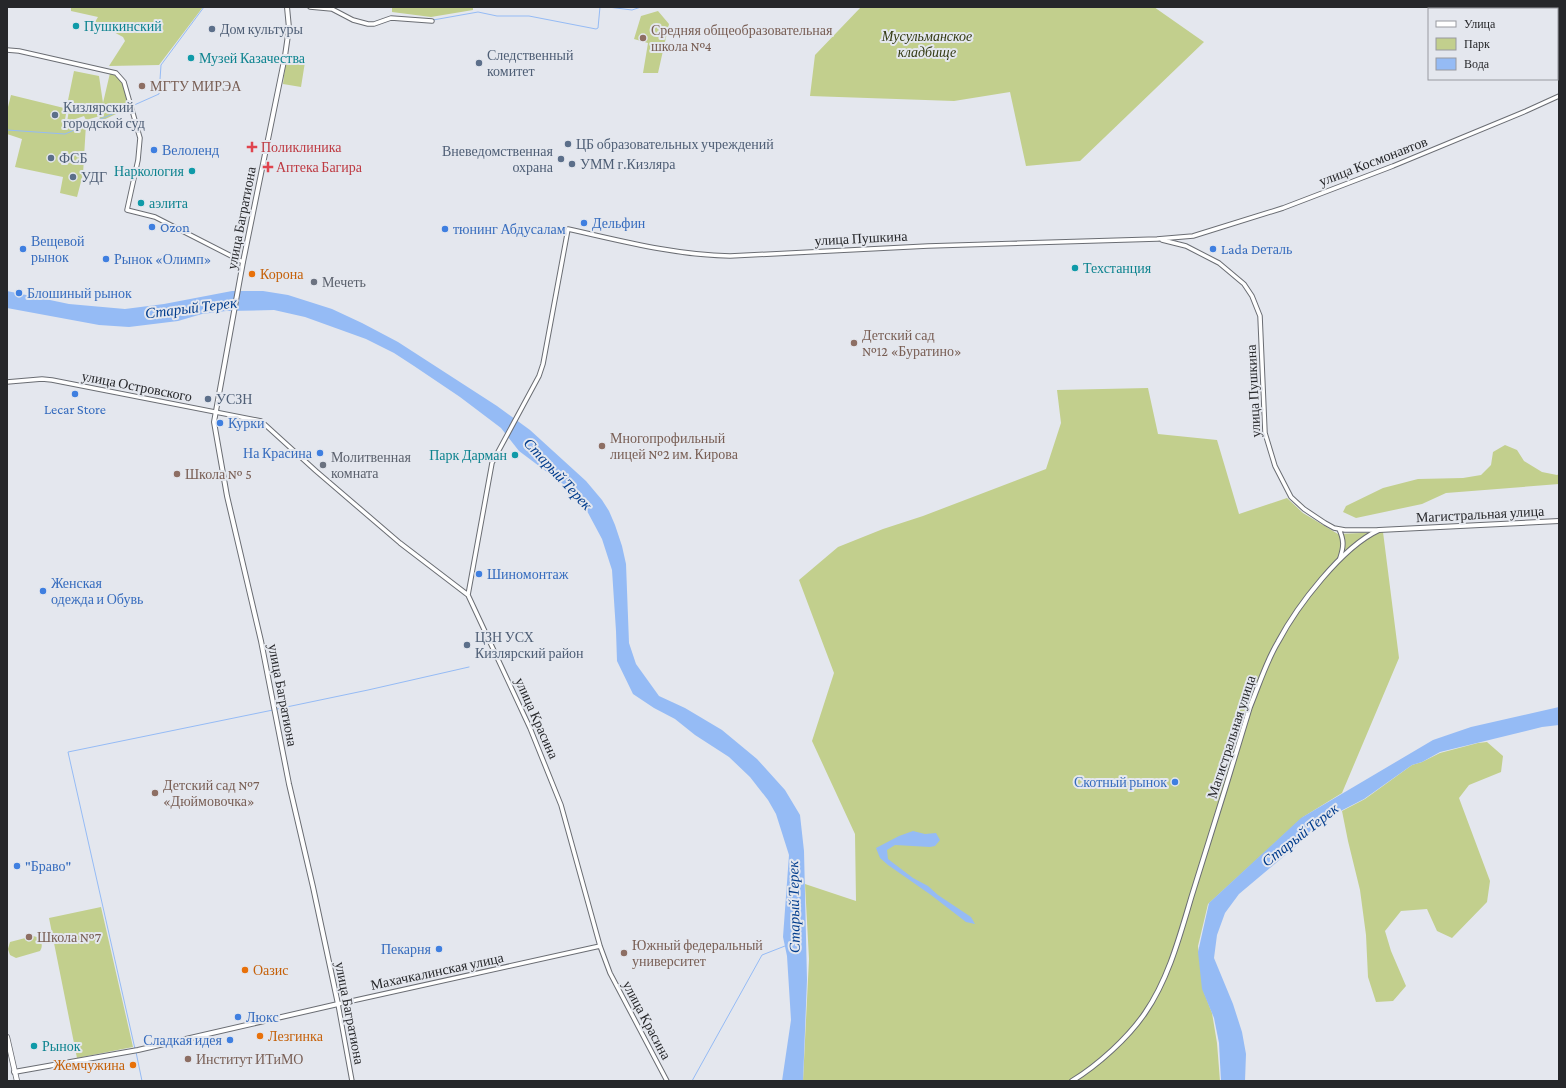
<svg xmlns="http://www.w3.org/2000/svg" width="1566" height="1088" font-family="'Crimson Pro',serif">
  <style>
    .green { fill: #c2cf8d }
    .water { fill: #95bbf5 }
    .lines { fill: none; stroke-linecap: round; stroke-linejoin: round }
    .stream { stroke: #95bbf5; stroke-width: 1 }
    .tertiary-casing { stroke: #6a6d73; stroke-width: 5.5 }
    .secondary-casing { stroke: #6a6d73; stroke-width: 6 }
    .primary-casing { stroke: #6a6d73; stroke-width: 6 }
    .tertiary { stroke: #fff; stroke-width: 3.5 }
    .secondary { stroke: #fff; stroke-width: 4 }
    .primary { stroke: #fff; stroke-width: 4.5 }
    .culture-dot { fill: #0f9aa8; stroke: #e4e7ee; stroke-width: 1.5 }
    .service-dot { fill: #5c6f8a; stroke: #e4e7ee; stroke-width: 1.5 }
    .education-dot { fill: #8d6e63; stroke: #e4e7ee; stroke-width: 1.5 }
    .health-dot { fill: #e0444e; stroke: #e4e7ee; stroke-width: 1.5 }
    .shop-dot { fill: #3f7fe0; stroke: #e4e7ee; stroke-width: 1.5 }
    .food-dot { fill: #e8710a; stroke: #e4e7ee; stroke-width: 1.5 }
    .worship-dot { fill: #6b7280; stroke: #e4e7ee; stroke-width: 1.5 }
    .labels { text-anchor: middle; stroke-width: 4; stroke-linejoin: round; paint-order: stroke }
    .culture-label { font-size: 14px; fill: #0d838f; stroke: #e4e7ee; text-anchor: start }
    .service-label { font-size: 14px; fill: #4e5e75; stroke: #e4e7ee; text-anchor: start }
    .education-label { font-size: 14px; fill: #785e54; stroke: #e4e7ee; text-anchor: start }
    .park-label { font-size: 14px; font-style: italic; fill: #323912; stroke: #e4e7ee }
    .health-label { font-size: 14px; fill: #be3a42; stroke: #e4e7ee; text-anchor: start }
    .shop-label { font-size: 14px; fill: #366cbe; stroke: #e4e7ee; text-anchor: start }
    .street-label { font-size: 14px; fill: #26272a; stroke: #e4e7ee }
    .food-label { font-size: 14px; fill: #c56008; stroke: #e4e7ee; text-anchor: start }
    .worship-label { font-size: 14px; fill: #5b616d; stroke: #e4e7ee; text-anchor: start }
    .water-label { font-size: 15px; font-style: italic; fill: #003c8d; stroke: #e4e7ee }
  </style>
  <rect width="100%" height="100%" fill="#e4e7ee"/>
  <path class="green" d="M71 7H203L159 65 109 66 125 41 123 37 95 22 98 17 71 11Z
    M392 7H473V10L431 17 392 12Z
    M861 7H1154L1204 42 1080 161 1026 166 1010 92 954 101 810 96 815 55Z
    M658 11 669 24 658 73H643L648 43 634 39 641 16Z
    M286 59 305 62 301 87 283 84Z
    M74 71 99 76 103 103 110 73C125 76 127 94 131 107L99 122 100 116 86 120 84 116 67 122 69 110H66Z
    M11 95 64 108 63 112 66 114 64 125 82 120 84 124H86L83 174 77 197 60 193 63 177 15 167 22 139 7 134V111Z
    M1148 388 1158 434 1217 440 1239 514 1287 498 1303 513 1338 534 1383 532 1399 658 1342 793 1303 817 1208 904 1198 946 1203 990 1212 1013 1217 1043 1220 1081H803L809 959 805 884 856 901 855 834 812 741 834 673 799 580 838 547 883 529 923 516 1046 469 1061 423 1057 390Z
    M1505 445 1517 450 1524 461 1542 472 1557 475 1559 474V484L1446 493 1422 504 1356 518 1343 512 1346 506 1383 488 1418 479 1463 478 1481 475 1491 465 1493 452Z
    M1487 742 1503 756 1501 772 1469 785 1459 798 1490 881 1487 902 1452 938 1437 931 1427 909 1401 911 1385 931 1391 951 1406 986 1393 1001 1376 1002 1368 977 1366 935 1360 890 1348 841 1342 811 1365 799 1412 765 1422 762 1440 753 1478 743Z
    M101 907 133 1047 77 1058 49 918Z
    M33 936C41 937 44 945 40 951L16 958 10 955 8 949 10 942Z"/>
  <path class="water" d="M7 291 69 304 125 309 164 304 232 291H263L288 295 332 309 362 323 398 342 497 406 530 430 586 481 602 500 609 511 615 525 622 546 626 564 629 643 636 664 659 696 685 708 722 730 757 759 785 790 800 815 804 851 807 980 803 1081H782L791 1020 787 956 783 937 789 855 776 814 768 800 750 777 729 757 695 735 675 719 654 708 633 694 617 661 616 631 612 570 602 539 579 496 519 451 501 428 460 397 414 366 394 353 366 339 305 317 274 310 226 311 202 314 178 321 129 327 99 325 7 308Z
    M1559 707V725L1542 727 1440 752 1422 762 1412 765 1364 799 1327 818 1312 829 1301 842 1239 894 1225 913 1217 935 1214 958 1233 1004 1242 1032 1246 1054 1245 1081H1221L1219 1043 1214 1018 1202 989 1198 952 1209 903 1301 818 1433 740 1471 727Z
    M913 831 925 834 936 833 940 840 935 846 930 847 895 845 887 850 888 859 913 878 928 886 938 895 971 917 975 924 966 922 931 895 888 865 880 858 876 848 899 836Z"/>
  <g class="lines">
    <path class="stream" d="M608 7 632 10 641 7
      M433 20 478 12 497 16H529L596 29 598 28 600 7
      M132 106 159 94 161 65 204 7
      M7 130 65 134 129 107
      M277 709 368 690 469 667
      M135 1049 68 752 273 710
      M136 1052 142 1081
      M692 1081 762 955 785 946"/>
    <defs>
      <path id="tertiary" d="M310 7 332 9 353 20 368 24H374L391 18 432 21
        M7 50 19 51 116 73 124 82 140 138 138 160 127 210 155 217 243 262
        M1162 240 1186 246 1219 263 1244 284 1252 296 1260 316 1265 433 1275 466 1291 497 1304 509 1325 523 1334 528 1345 530H1379
        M7 382 42 379 52 380 261 421 316 471 400 543 468 595 530 728 561 805 600 946 610 973 667 1081
        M1339 529C1344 540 1344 546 1340 558
        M468 595 492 463 539 376 543 364 568 229C622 241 674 255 730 256L928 246 1157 239 1193 236 1283 208 1393 166 1526 111 1559 96
        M352 1081 338 1004 600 946"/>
      <path id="secondary" d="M14 1072 138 1050 338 1004 313 887 289 784 261 641 227 496 214 422 243 262 285 56 289 28 287 7
        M1072 1081C1098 1065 1128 1038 1145 1013 1169 978 1180 935 1192 895 1212 832 1231 770 1250 707 1259 685 1266 662 1278 642 1297 606 1342 547 1379 530L1559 521"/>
      <path id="primary" d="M7 1037 17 1081"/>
    </defs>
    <use href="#tertiary" class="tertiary-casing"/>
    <use href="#secondary" class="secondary-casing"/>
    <use href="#primary" class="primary-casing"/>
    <use href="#tertiary" class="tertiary"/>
    <use href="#secondary" class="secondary"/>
    <use href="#primary" class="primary"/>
  </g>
  <g class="culture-dot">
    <circle cx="76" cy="26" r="4"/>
    <circle cx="191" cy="58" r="4"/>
    <circle cx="192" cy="171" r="4"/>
    <circle cx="141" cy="203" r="4"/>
    <circle cx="1075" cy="268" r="4"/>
    <circle cx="515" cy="455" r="4"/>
    <circle cx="34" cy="1046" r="4"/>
  </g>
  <g class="service-dot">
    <circle cx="212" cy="29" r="4"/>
    <circle cx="479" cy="63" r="4"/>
    <circle cx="55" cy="115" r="4"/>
    <circle cx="568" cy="144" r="4"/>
    <circle cx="51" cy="158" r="4"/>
    <circle cx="561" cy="159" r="4"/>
    <circle cx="572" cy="164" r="4"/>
    <circle cx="73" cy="177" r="4"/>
    <circle cx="208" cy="399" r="4"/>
    <circle cx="467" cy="645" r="4"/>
  </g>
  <g class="education-dot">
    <circle cx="643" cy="38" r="4"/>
    <circle cx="142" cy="86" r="4"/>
    <circle cx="854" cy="343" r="4"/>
    <circle cx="602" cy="446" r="4"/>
    <circle cx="177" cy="474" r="4"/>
    <circle cx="155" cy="793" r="4"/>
    <circle cx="29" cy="937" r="4"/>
    <circle cx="624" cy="953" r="4"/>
    <circle cx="188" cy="1059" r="4"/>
  </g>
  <g class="health-dot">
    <path d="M250 141h4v4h4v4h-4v4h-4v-4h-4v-4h4z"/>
    <path d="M266 161h4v4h4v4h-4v4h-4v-4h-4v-4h4z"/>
  </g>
  <g class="shop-dot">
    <circle cx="154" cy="150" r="4"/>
    <circle cx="584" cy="223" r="4"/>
    <circle cx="152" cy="227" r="4"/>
    <circle cx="445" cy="229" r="4"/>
    <circle cx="23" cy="249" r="4"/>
    <circle cx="1213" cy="249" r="4"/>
    <circle cx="106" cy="259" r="4"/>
    <circle cx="19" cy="293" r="4"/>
    <circle cx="75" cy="394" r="4"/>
    <circle cx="220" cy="423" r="4"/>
    <circle cx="320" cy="453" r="4"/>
    <circle cx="479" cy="574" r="4"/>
    <circle cx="43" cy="591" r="4"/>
    <circle cx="1175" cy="782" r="4"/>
    <circle cx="17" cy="866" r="4"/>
    <circle cx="439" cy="949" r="4"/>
    <circle cx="238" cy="1017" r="4"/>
    <circle cx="230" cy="1040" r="4"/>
  </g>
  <g class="food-dot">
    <circle cx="252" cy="274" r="4"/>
    <circle cx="245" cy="970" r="4"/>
    <circle cx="260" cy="1036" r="4"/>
    <circle cx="133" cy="1065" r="4"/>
  </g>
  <g class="worship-dot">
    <circle cx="314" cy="282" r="4"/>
    <circle cx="323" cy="465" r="4"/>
  </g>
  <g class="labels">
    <g class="culture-label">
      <text x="84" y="31">Пушкинский</text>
      <text x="199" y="63">Музей Казачества</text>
      <text x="184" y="176" text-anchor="end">Наркология</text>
      <text x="149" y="208">аэлита</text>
      <text x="1083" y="273">Техстанция</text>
      <text x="507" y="460" text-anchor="end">Парк Дарман</text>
      <text x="42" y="1051">Рынок</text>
    </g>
    <g class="service-label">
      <text x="220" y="34">Дом культуры</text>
      <text x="487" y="60">Следственный<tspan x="487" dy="16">комитет</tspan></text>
      <text x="63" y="112">Кизлярский<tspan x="63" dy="16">городской суд</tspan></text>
      <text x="576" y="149">ЦБ образовательных учреждений</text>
      <text x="553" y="156" text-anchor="end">Вневедомственная<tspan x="553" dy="16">охрана</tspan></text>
      <text x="59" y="163">ФСБ</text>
      <text x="580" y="169">УММ г.Кизляра</text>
      <text x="81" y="182">УДГ</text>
      <text x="216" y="404">УСЗН</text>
      <text x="475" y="642">ЦЗН УСХ<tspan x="475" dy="16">Кизлярский район</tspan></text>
    </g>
    <g class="education-label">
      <text x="651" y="35">Средняя общеобразовательная<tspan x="651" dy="16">школа №4</tspan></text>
      <text x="150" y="91">МГТУ МИРЭА</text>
      <text x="862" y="340">Детский сад<tspan x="862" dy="16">№12 «Буратино»</tspan></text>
      <text x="610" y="443">Многопрофильный<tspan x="610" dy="16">лицей №2 им. Кирова</tspan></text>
      <text x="185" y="479">Школа № 5</text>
      <text x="163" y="790">Детский сад №7<tspan x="163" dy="16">«Дюймовочка»</tspan></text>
      <text x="37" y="942">Школа №7</text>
      <text x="632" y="950">Южный федеральный<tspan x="632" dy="16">университет</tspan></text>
      <text x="196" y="1064">Институт ИТиМО</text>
    </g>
    <g class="park-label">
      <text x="927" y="41">Мусульманское<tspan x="927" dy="16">кладбище</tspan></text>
    </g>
    <g class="health-label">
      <text x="261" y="152">Поликлиника</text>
      <text x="276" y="172">Аптека Багира</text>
    </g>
    <g class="shop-label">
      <text x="162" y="155">Велоленд</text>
      <text x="592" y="228">Дельфин</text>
      <text x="160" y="232">Ozon</text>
      <text x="453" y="234">тюнинг Абдусалам</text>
      <text x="31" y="246">Вещевой<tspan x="31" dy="16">рынок</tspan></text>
      <text x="1221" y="254">Lada Dеталь</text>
      <text x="114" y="264">Рынок «Олимп»</text>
      <text x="27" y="298">Блошиный рынок</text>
      <text x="75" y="414" text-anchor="middle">Lecar Store</text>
      <text x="228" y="428">Курки</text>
      <text x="312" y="458" text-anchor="end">На Красина</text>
      <text x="487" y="579">Шиномонтаж</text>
      <text x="51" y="588">Женская<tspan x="51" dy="16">одежда и Обувь</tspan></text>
      <text x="1167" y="787" text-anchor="end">Скотный рынок</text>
      <text x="25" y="871">"Браво"</text>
      <text x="431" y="954" text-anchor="end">Пекарня</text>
      <text x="246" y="1022">Люкс</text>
      <text x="222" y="1045" text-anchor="end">Сладкая идея</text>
    </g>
    <g class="street-label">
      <text transform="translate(1373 161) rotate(-21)" y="5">улица Космонавтов</text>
      <text transform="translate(241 218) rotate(-79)" y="5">улица Багратиона</text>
      <text transform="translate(861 238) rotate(-3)" y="5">улица Пушкина</text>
      <text transform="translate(137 386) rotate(11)" y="5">улица Островского</text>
      <text transform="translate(1253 391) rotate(-93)" y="5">улица Пушкина</text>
      <text transform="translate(1480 514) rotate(-3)" y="5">Магистральная улица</text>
      <text transform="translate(283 695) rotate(79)" y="5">улица Багратиона</text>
      <text transform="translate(537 718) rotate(66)" y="5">улица Красина</text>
      <text transform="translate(1231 737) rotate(-72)" y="5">Магистральная улица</text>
      <text transform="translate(437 971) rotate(-12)" y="5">Махачкалинская улица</text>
      <text transform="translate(350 1013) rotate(79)" y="5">улица Багратиона</text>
      <text transform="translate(647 1020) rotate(62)" y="5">улица Красина</text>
    </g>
    <g class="food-label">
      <text x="260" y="279">Корона</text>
      <text x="253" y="975">Оазис</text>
      <text x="268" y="1041">Лезгинка</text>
      <text x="125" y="1070" text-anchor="end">Жемчужина</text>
    </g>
    <g class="worship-label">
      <text x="322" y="287">Мечеть</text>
      <text x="331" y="462">Молитвенная<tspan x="331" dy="16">комната</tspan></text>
    </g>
    <g class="water-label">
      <text transform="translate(191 308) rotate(-7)" y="5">Старый Терек</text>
      <text transform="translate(558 474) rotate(47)" y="5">Старый Терек</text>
      <text transform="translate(1300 835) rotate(-38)" y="5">Старый Терек</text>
      <text transform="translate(794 907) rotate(-91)" y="5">Старый Терек</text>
    </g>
  </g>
  <rect width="1566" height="1088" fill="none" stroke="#26272a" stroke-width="16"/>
  <rect x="1428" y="8" width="130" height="72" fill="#e4e7ee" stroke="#989aa0"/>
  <rect x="1436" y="21" width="20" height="6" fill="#ffffff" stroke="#989aa0"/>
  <text x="1464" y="28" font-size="12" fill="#26272a">Улица</text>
  <rect x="1436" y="38" width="20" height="12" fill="#c2cf8d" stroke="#989aa0"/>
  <text x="1464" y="48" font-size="12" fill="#26272a">Парк</text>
  <rect x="1436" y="58" width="20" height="12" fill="#95bbf5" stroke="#989aa0"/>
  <text x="1464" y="68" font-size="12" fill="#26272a">Вода</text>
</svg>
